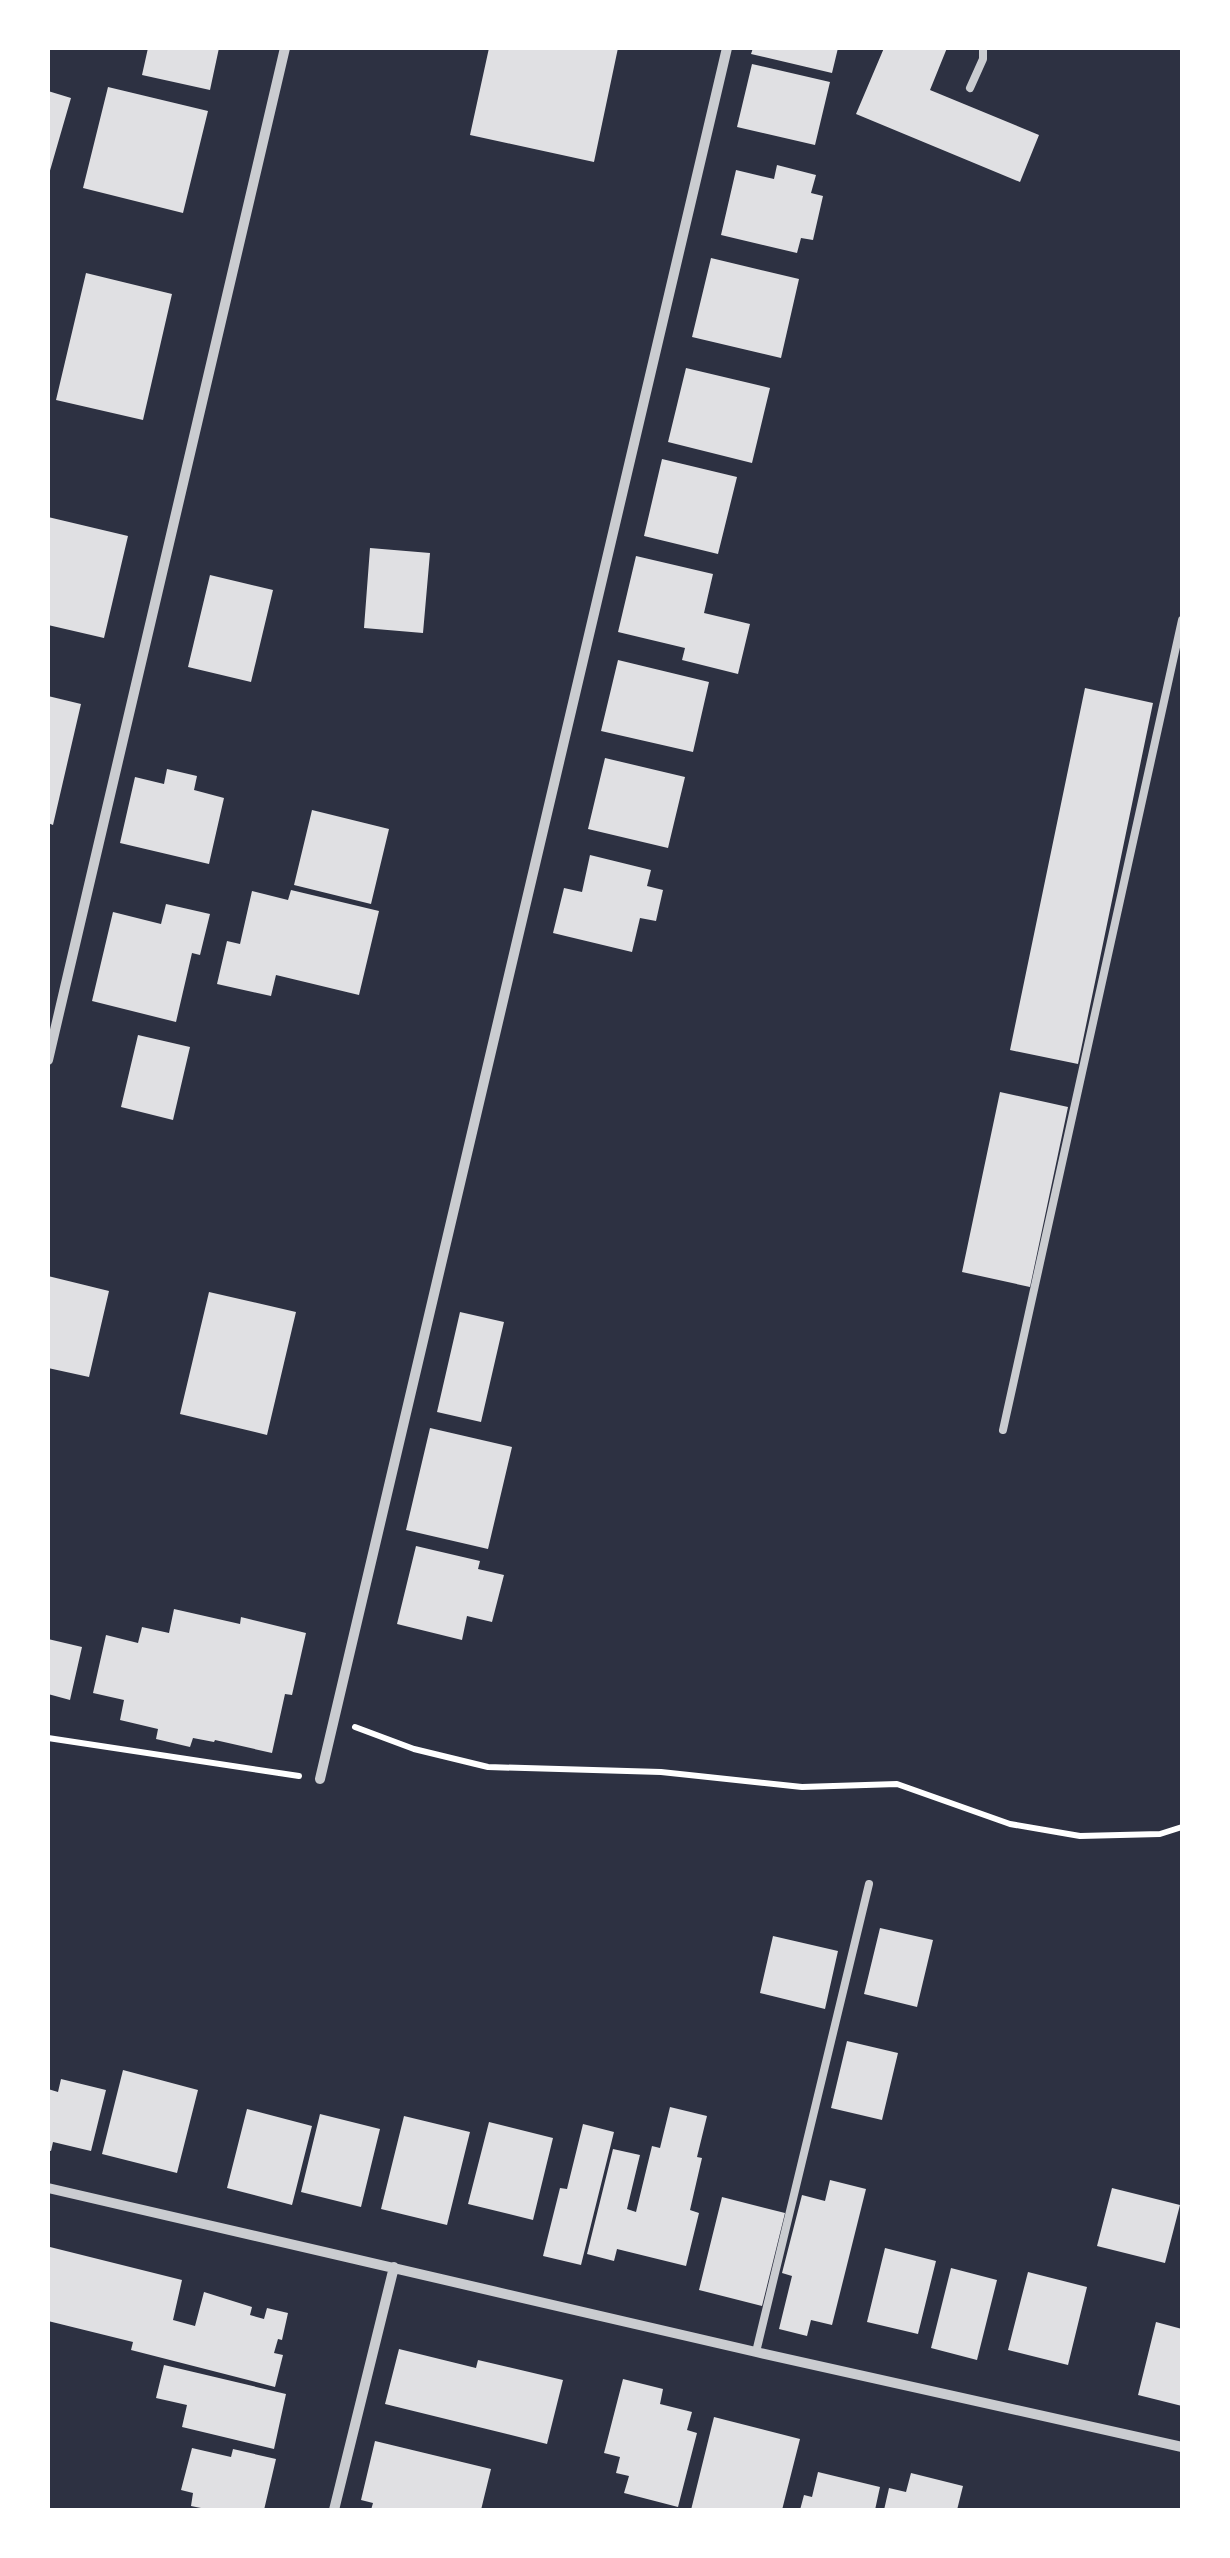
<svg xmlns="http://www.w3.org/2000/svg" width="1230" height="2558" font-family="Montserrat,sans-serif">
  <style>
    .building { fill: #e0e0e3 }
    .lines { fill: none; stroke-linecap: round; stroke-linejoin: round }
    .path { stroke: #fff; stroke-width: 6 }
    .service { stroke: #caccd0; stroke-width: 8 }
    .minor { stroke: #caccd0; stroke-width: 10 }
  </style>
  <rect width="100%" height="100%" fill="#2d3142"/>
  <path class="building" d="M148 48H219L210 90 142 75Z
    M489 48H618L594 162 470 135Z
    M753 48H838L832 73 751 54Z
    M884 48H947L930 90 1039 135 1020 182 856 114Z
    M752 64 830 82 815 145 737 127Z
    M108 87 208 111 183 213 83 188Z
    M48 91 71 98 49 174H48Z
    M777 165 816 175 811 193 823 196 813 240 801 238 797 253 721 235 736 170 774 179Z
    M711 258 799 279 781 358 692 337Z
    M86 273 172 294 143 420 56 400Z
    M686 368 770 388 752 463 668 442Z
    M662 459 737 477 718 554 644 536Z
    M48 517 128 536 104 638 48 625Z
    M370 548 430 553 423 633 364 628Z
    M636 556 713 574 704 613 750 624 738 674 682 660 685 648 618 632Z
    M210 575 273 590 251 682 188 667Z
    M618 660 709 682 693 752 601 731Z
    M1085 688 1153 703 1078 1064 1010 1050Z
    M48 696 81 704 53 825 48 823Z
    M605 758 685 777 668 848 588 829Z
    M167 769 197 776 194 790 224 798 209 864 120 843 135 777 164 784Z
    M312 810 389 829 371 904 294 885Z
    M590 855 651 870 647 886 663 890 656 921 640 918 632 952 553 933 564 888 582 892Z
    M291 890 379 911 359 995 276 975 271 996 217 984 227 941 240 944 252 891 288 900Z
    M166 904 210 914 200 955 192 953 176 1022 92 1001 113 912 161 924Z
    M138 1035 190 1047 173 1120 121 1107Z
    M1000 1092 1068 1107 1030 1287 962 1272Z
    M48 1276 109 1291 89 1377 48 1368Z
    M209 1292 296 1312 267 1435 180 1414Z
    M460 1312 504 1322 481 1422 437 1412Z
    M430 1428 512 1447 488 1549 406 1530Z
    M416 1546 480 1561 478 1569 504 1575 492 1622 467 1616 462 1640 397 1624Z
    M174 1609 240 1624 241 1617 306 1633 292 1695 285 1694 272 1753 215 1740 214 1742 193 1738 190 1747 156 1739 158 1729 120 1720 124 1700 93 1693 106 1635 138 1643 142 1627 169 1633Z
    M48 1639 82 1647 70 1700 48 1694Z
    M880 1928 933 1940 917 2007 864 1994Z
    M773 1936 838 1951 825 2009 760 1993Z
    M847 2041 898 2053 882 2120 831 2108Z
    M123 2070 198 2090 177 2173 102 2154Z
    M61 2079 106 2090 91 2151 53 2142 51 2151 48 2150V2089L58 2092Z
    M670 2107 707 2116 697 2157 702 2158 690 2210 699 2213 686 2266 617 2249 614 2261 587 2254 613 2149 640 2155 627 2209 636 2212 652 2146 660 2148Z
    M247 2109 312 2126 292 2205 227 2188Z
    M320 2114 380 2129 361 2207 301 2192Z
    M404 2116 470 2132 447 2225 381 2209Z
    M489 2122 553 2138 533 2220 468 2204Z
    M583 2124 614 2132 581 2265 543 2256 560 2188 567 2189Z
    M830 2180 866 2189 832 2325 811 2320 807 2336 779 2329 792 2276 782 2273 802 2195 825 2201Z
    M1112 2188 1180 2205 1165 2263 1097 2246Z
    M722 2197 785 2213 762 2306 699 2290Z
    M50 2247 182 2280 173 2320 195 2326 204 2292 252 2307 250 2315 264 2319 267 2308 288 2313 282 2340 278 2339 274 2353 283 2355 275 2387 131 2350 133 2342 48 2321Z
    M885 2248 936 2261 918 2334 867 2322Z
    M951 2268 997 2280 977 2360 931 2348Z
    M1028 2272 1087 2287 1068 2365 1008 2350Z
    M1156 2322 1182 2329V2406L1138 2395Z
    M399 2349 476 2368 478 2360 563 2380 547 2444 385 2404Z
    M164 2365 286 2394 274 2449 182 2427 187 2405 156 2398Z
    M623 2379 663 2389 660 2404 692 2412 687 2430 697 2433 678 2507 624 2493 629 2476 616 2473 620 2457 604 2453Z
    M714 2417 800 2439 782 2510H691Z
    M375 2441 491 2469 481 2510H371L373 2503 361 2500Z
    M192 2448 231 2457 233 2449 276 2459 264 2510H211L191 2506 193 2493 181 2490Z
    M818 2472 880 2487 875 2510H800L804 2495 812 2497Z
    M911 2473 963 2486 957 2510H884L889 2488 906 2492Z"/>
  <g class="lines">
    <path class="path" d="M355 1727 414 1749 488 1767 661 1772 802 1787 897 1784 1010 1824 1080 1836 1160 1834 1182 1827
      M48 1738 299 1776"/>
    <path class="service" d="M970 88 983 59V48
      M1003 1430 1182 620
      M756 2352 869 1884"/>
    <path class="minor" d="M48 1060 285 48
      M320 1779 727 48
      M48 2188 756 2352 1182 2447
      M334 2510 394 2267"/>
  </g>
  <rect width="1230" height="2558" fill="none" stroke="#ffffff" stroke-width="100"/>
</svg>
